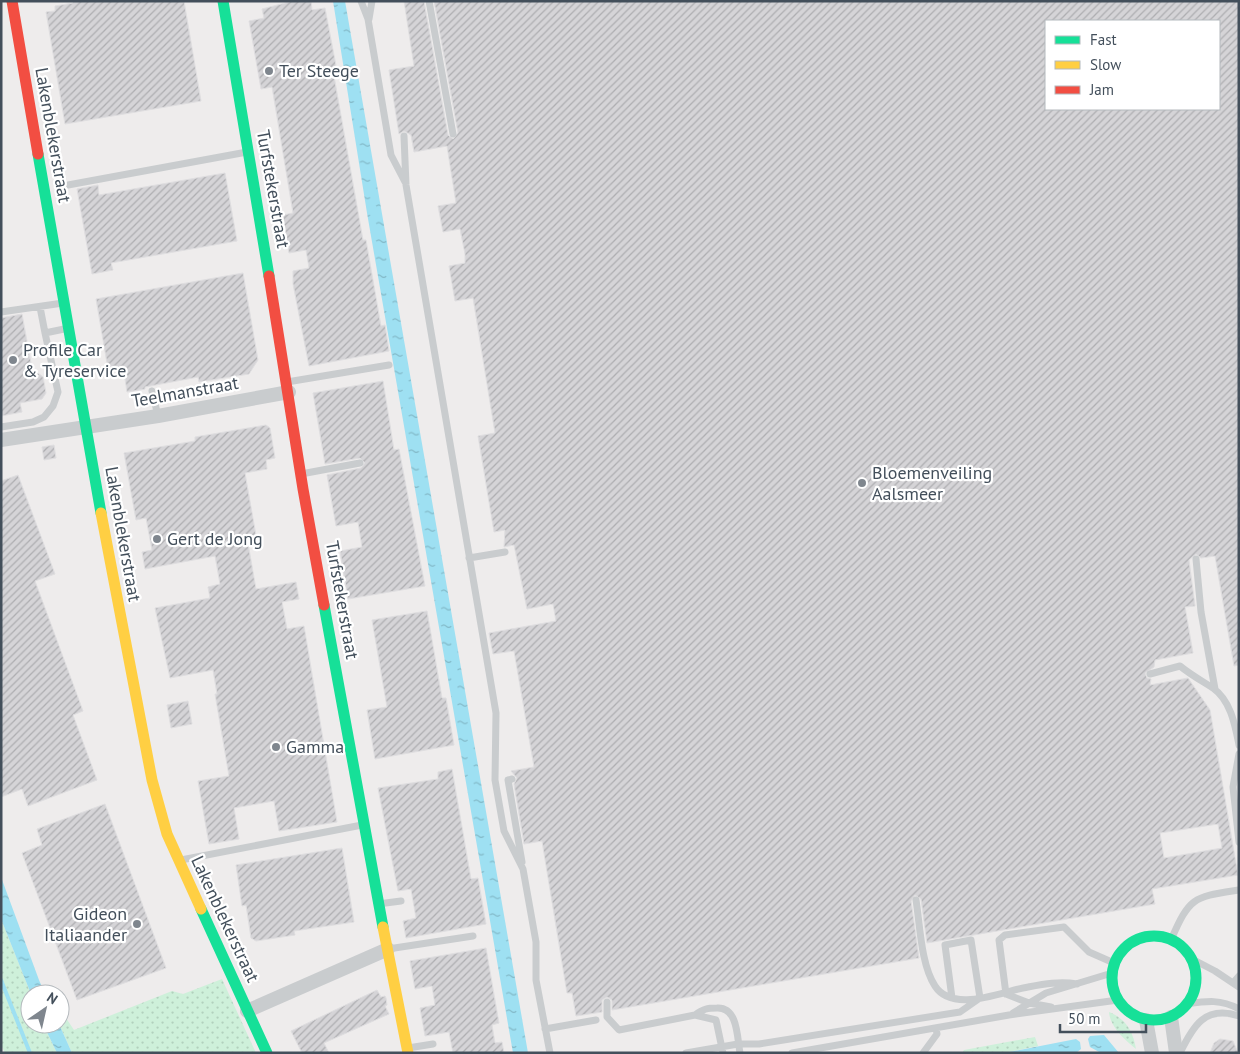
<svg xmlns="http://www.w3.org/2000/svg" width="1240" height="1054" font-family="'PT Sans',sans-serif">
  <style>
    .grass { fill: url(#grass-dots) }
    .water { fill: url(#water-ripples) }
    .lines { fill: none; stroke-linecap: round; stroke-linejoin: round }
    .stream { stroke: #9ee0f2; stroke-width: 4 }
    .building { fill: url(#building-hatch); stroke: #dfdee0; fill-rule: evenodd }
    .lane { stroke: #c9ccce; stroke-width: 7 }
    .street { stroke: #c9ccce; stroke-width: 14 }
    .fast { stroke: #16e098; stroke-width: 11 }
    .slow { stroke: #ffcf43; stroke-width: 11 }
    .jam { stroke: #f24e42; stroke-width: 11 }
    .poi-dot { fill: #7f868e; stroke: #fff; stroke-width: 2 }
    .labels { text-anchor: middle; stroke-width: 4.5; stroke-linejoin: round; paint-order: stroke }
    .poi-label { font-size: 18px; fill: #434f5b; stroke: #fff; text-anchor: start }
    .street-label { font-size: 18px; fill: #434f5b; stroke: #fff }
  </style>
  <defs>
    <pattern id="grass-dots" width="8" height="8" patternUnits="userSpaceOnUse" patternTransform="scale(1.25)"><rect width="8" height="8" fill="#cef0da"/><path d="M2 2h.1M6 6h.1" fill="none" stroke="#b2d0bd" stroke-width="1.8" stroke-linecap="round"/></pattern>
    <pattern id="water-ripples" width="26" height="14" patternUnits="userSpaceOnUse" patternTransform="scale(1.25)"><rect width="26" height="14" fill="#9ee0f2"/><path d="M2 4q2-2 4 0t4 0M15 11q2-2 4 0t4 0" fill="none" stroke="#82b8c7"/></pattern>
    <pattern id="building-hatch" width="6" height="6" patternUnits="userSpaceOnUse" patternTransform="scale(1.25)"><rect width="6" height="6" fill="#d5d4d7"/><path d="M-1 1l2-2M0 6l6-6M5 7l2-2" fill="none" stroke="#aeaeb1"/></pattern>
  </defs>
  <rect width="100%" height="100%" fill="#eeecec"/>
  <path class="grass" d="M1 919 31 994 30 1024H43L57 1053H5L1 1045Z
    M222 979 256 1053H72L59 1024 60 1009 74 1030 172 991 183 994Z
    M1109 1012C1126 1019 1133 1031 1136 1049 1125 1040 1110 1027 1109 1012Z
    M1035 1037 1038 1046 1004 1053H962L964 1050Z"/>
  <path class="water" d="M333 1H345L528 1053H513L367 213Z
    M1 877 39 980 45 994H31L1 919Z
    M43 1024H59L72 1053H57Z
    M1104 1035 1119 1053H1101L1090 1047 1088 1039 1090 1036Z
    M1076 1039 1080 1042 1081 1049 1076 1053H1004Z"/>
  <g class="lines">
    <path class="stream" d="M1 980 30 1053"/>
  </g>
  <path class="building" d="M73 1H184L201 101 65 124 46 12 55 11V6L73 3Z
    M293 1H311L312 10 325 8 338 76H334L363 240H366L381 326 385 325 389 351 309 366 293 284V271L309 268 306 250 289 253 283 215 293 213 272 87 261 89 249 21 264 18 262 9Z
    M404 1H424L448 135 453 139 458 133 434 1H1239V665L1234 666 1215 556 1201 558 1196 554 1189 560 1195 606 1185 607 1193 653 1155 660 1154 667 1145 673 1147 678 1151 679 1150 685 1188 678 1210 710 1238 875 1152 889 1155 904 927 943 921 899 915 895 911 901 919 958 612 1010V1000L607 997 602 1000V1012L576 1016 572 993H567L542 841 524 844 514 784 517 778 511 771 534 767 514 651 493 654 489 633 556 621 553 604 527 609 514 545 504 547 505 530 494 532 478 436 495 433 473 298 455 301 449 266 465 263V254L460 229 443 232 438 206 456 203 447 146 414 152 411 135 404 131 399 134 389 70 414 66ZM1046 21H1219V109H1046ZM1218 824 1222 848 1164 858 1160 833Z
    M225 173 237 241 111 263 113 270 92 274 77 189 98 185 99 195Z
    M243 273 258 360 249 374 199 382 198 377 145 387V389L127 392 124 372 117 374 116 368 108 369 96 299Z
    M22 314 33 374 38 373 43 377 46 393 42 399 20 403 22 412 1 416V318Z
    M383 381 394 450 399 449 425 586 348 599 340 551 362 547 358 522 336 526 327 475 361 468 365 463 360 458 325 464 313 393Z
    M266 425 270 428 275 458 266 460 267 469 245 473 257 541 248 543 256 589 296 582 299 599 282 602 287 629 304 626 337 822 279 831 274 801 234 808 239 839 209 844 198 781 229 776 215 694H217L213 670 170 678 155 608 210 598 208 587 220 584 215 556 145 569 142 552 152 550 146 518 136 520 124 453 195 441V437Z
    M54 445 56 458 44 460 42 447Z
    M18 475 55 574 35 581 83 711 73 715 97 780 28 806 22 789 1 797V481Z
    M427 611 442 698H446L454 745 375 759 367 710 387 707 372 620Z
    M188 701 192 724 171 728 167 705Z
    M452 769 471 879 478 878 486 924 406 938 403 921 416 918 411 889 398 891 378 788 438 779V772Z
    M105 804 166 968 77 1000 22 853 42 845 37 829Z
    M342 848 354 922 294 931 295 935 256 941 251 938 246 905 242 906 236 865Z
    M486 948 499 1023 492 1025 495 1043 502 1042 504 1053H453L449 1032 425 1036 420 1008 435 1005 432 986 415 989 410 961Z
    M377 990 381 997 385 996 386 998 387 1005 385 1006 389 1014 324 1043 329 1053H302L291 1031Z
    M1220 1039 1233 1041 1238 1053H1210L1214 1043Z"/>
  <g class="lines">
    <path class="lane" d="M361 1 368 19 391 155 405 182
      M429 1 453 134
      M369 19 372 1
      M404 136 406 185 496 713 495 780 504 831 523 869 536 942V980L550 1053
      M68 185 247 152
      M40 307 45 333
      M1 312 63 303
      M287 382 389 365
      M152 391 158 416
      M1 427 33 422 44 417 53 406 58 392 45 333 69 328
      M301 474 360 463
      M469 558 505 552
      M1196 559 1201 612 1215 689
      M1150 674 1180 666C1191 675 1202 681 1213 688 1231 701 1235 725 1239 745
      M1239 754 1233 787 1239 842
      M512 779 508 780 522 862
      M181 860 362 825
      M916 900C920 925 921 965 935 986 953 1014 1003 991 1028 987 1044 984 1060 981 1077 984
      M378 904 401 901
      M1171 940C1190 896 1194 897 1239 890
      M388 949 473 936
      M1192 959 1215 971 1239 987
      M1233 983 1239 976
      M1006 994 999 940 1005 935 1064 927 1089 952 1114 963
      M1006 994 1029 1003 1051 1007
      M952 998 945 945 971 940 980 998
      M607 1002V1017L619 1030 695 1015C703 1009 707 1008 717 1008 738 1007 737 1037 740 1053
      M1187 1004C1207 1001 1221 999 1239 1009
      M1013 1013 1046 993 1112 973
      M695 1015 716 1020 723 1053
      M545 1029 596 1020
      M408 1048 433 1044
      M686 1053 738 1044H759L960 1012 980 998
      M792 1053 1009 1015 1118 1000
      M923 1053 937 1034 936 1028
      M1180 1053C1193 1026 1205 1005 1239 1016"/>
    <path class="street" d="M1 440 158 416 289 392
      M247 1011 388 949
      M1171 1017 1176 1053
      M1146 1020 1152 1053"/>
    <path class="fast" d="M223 1 269 276
      M38 154 101 513
      M324 605 383 927
      M201 909 267 1053
      M1112 978a42 42 0 1 1 84 0a42 42 0 1 1-84 0Z"/>
    <path class="slow" d="M101 513 152 780 167 834 201 909
      M383 927 408 1053"/>
    <path class="jam" d="M12 1 38 154
      M269 276 303 489 324 605"/>
  </g>
  <g class="poi-dot">
    <circle cx="269" cy="71" r="5"/>
    <circle cx="13" cy="360" r="5"/>
    <circle cx="862" cy="483" r="5"/>
    <circle cx="157" cy="539" r="5"/>
    <circle cx="276" cy="747" r="5"/>
    <circle cx="137" cy="924" r="5"/>
  </g>
  <g class="labels">
    <g class="poi-label">
      <text x="279" y="77">Ter Steege</text>
      <text x="23" y="356">Profile Car<tspan x="23" dy="21">&amp; Tyreservice</tspan></text>
      <text x="872" y="479">Bloemenveiling<tspan x="872" dy="21">Aalsmeer</tspan></text>
      <text x="167" y="545">Gert de Jong</text>
      <text x="286" y="753">Gamma</text>
      <text x="127" y="920" text-anchor="end">Gideon<tspan x="127" dy="21">Italiaander</tspan></text>
    </g>
    <g class="street-label">
      <text transform="translate(53 135) rotate(80)" y="6">Lakenblekerstraat</text>
      <text transform="translate(273 189) rotate(80)" y="6">Turfstekerstraat</text>
      <text transform="translate(185 392) rotate(-10)" y="6">Teelmanstraat</text>
      <text transform="translate(123 534) rotate(80)" y="6">Lakenblekerstraat</text>
      <text transform="translate(342 600) rotate(80)" y="6">Turfstekerstraat</text>
      <text transform="translate(225 919) rotate(65)" y="6">Lakenblekerstraat</text>
    </g>
  </g>
  <rect width="1240" height="1054" fill="none" stroke="#434f5b" stroke-width="5"/>
  <rect x="1045" y="20" width="175" height="90" fill="#ffffff" stroke="#b4b9bd"/>
  <rect x="1055" y="36" width="25" height="8" fill="#16e098" stroke="#b4b9bd"/>
  <text x="1090" y="45" font-size="15" fill="#434f5b">Fast</text>
  <rect x="1055" y="61" width="25" height="8" fill="#ffcf43" stroke="#b4b9bd"/>
  <text x="1090" y="70" font-size="15" fill="#434f5b">Slow</text>
  <rect x="1055" y="86" width="25" height="8" fill="#f24e42" stroke="#b4b9bd"/>
  <text x="1090" y="95" font-size="15" fill="#434f5b">Jam</text>
  <g transform="translate(45 1009) rotate(34)"><circle r="24" fill="#ffffff" stroke="#b4b9bd"/>
  <path d="M0-4L9 19L0 12L-9 19Z" fill="#7f868e"/>
  <text y="-8" font-size="14" font-weight="bold" text-anchor="middle" fill="#434f5b">N</text>
  </g>
  <path d="M1060 1024v8h86v-8" fill="none" stroke="#434f5b" stroke-width="2.5"/>
  <text x="1068" y="1024" font-size="15" fill="#434f5b" stroke="#ffffff" stroke-width="4" paint-order="stroke">50 m</text>
</svg>
